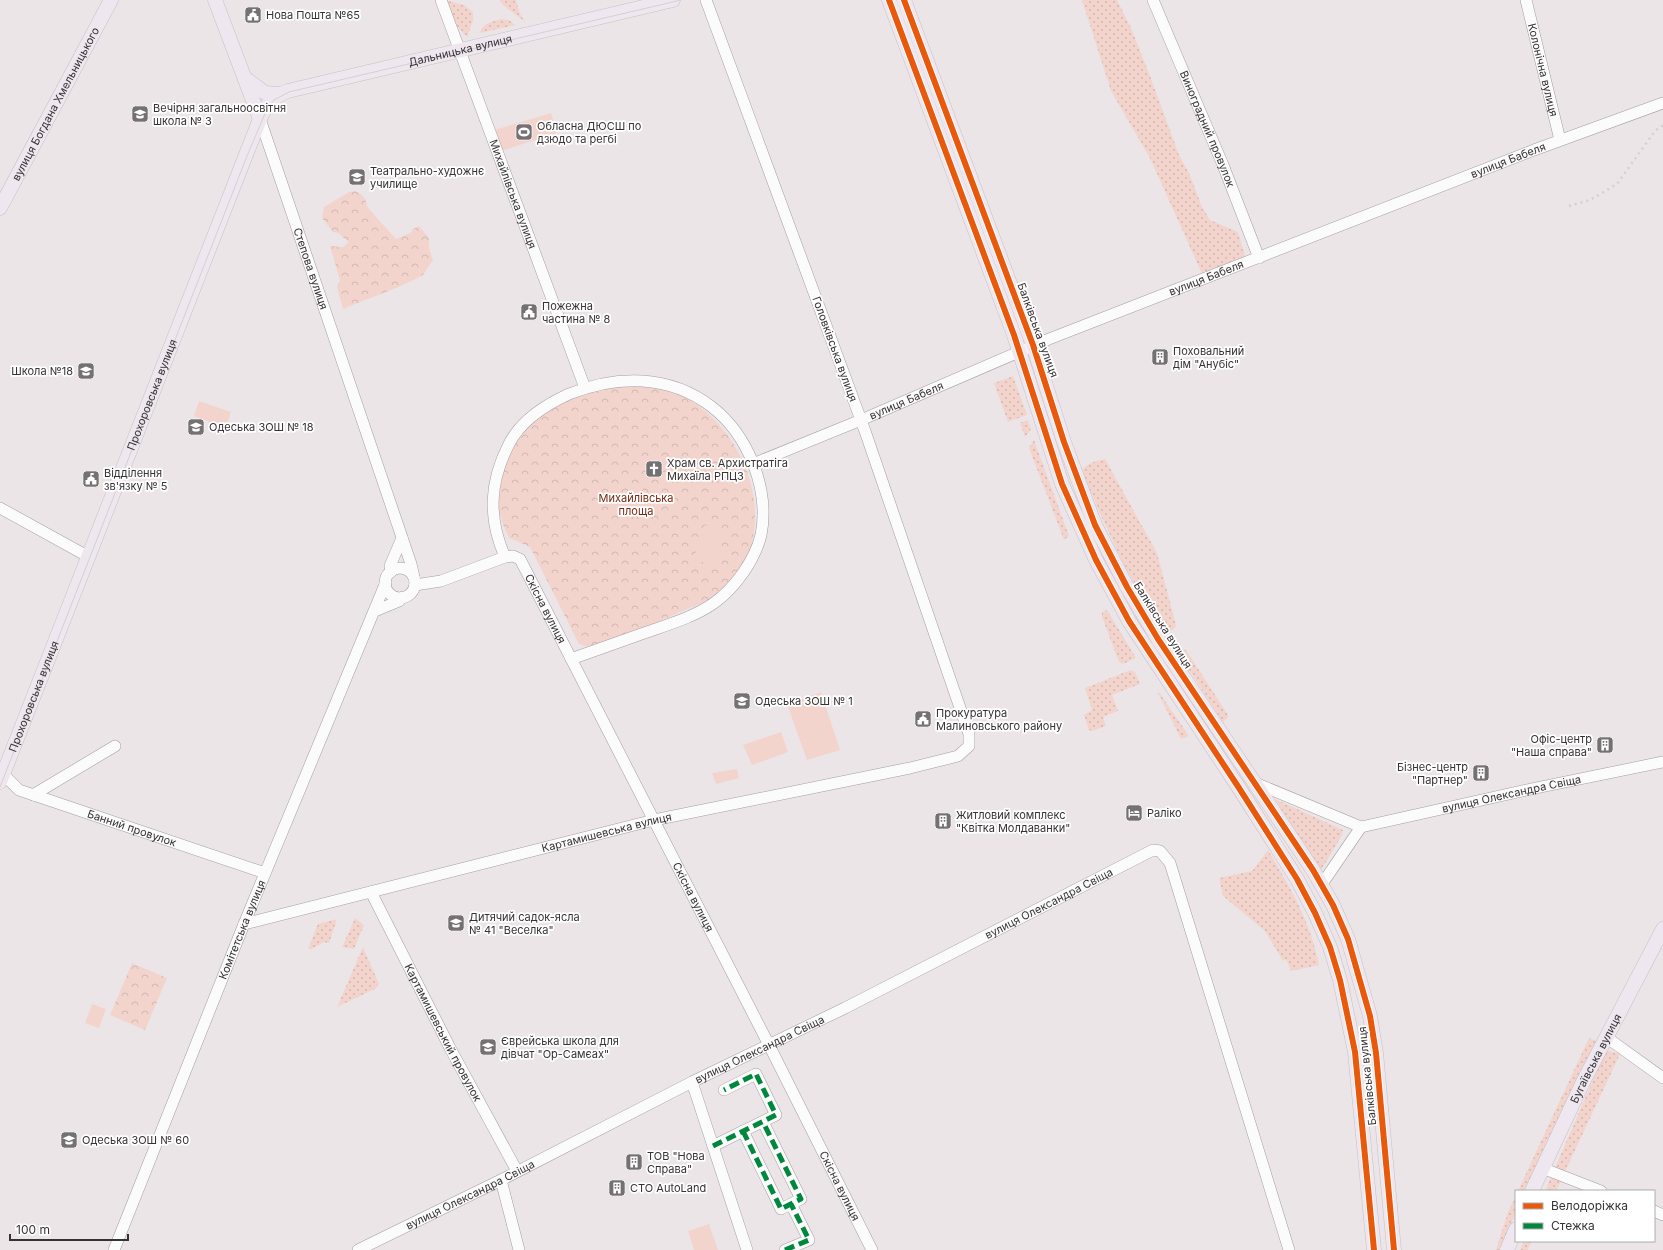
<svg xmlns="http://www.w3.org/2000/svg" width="1663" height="1250" font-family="Inter,sans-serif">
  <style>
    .grass { fill: url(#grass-dots) }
    .forest { fill: url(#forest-crowns) }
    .garden { fill: #f3d4cd }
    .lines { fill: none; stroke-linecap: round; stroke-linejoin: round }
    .minor-casing { stroke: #a29ea0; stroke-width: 12 }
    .major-casing { stroke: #c4c1c3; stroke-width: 15 }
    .minor { stroke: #fcfbfc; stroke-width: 11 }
    .major { stroke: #eee7ef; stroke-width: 14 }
    .tram { stroke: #d2d1d2; stroke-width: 1 }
    .rail { stroke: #d2d1d2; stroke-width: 2.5; stroke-dasharray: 2 4; stroke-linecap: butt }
    .quiet { stroke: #00873e; stroke-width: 5; stroke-dasharray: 10 5; stroke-linecap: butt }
    .cycleway-casing { stroke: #fff; stroke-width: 8 }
    .cycleway { stroke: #e8590c; stroke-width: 6 }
    .labels { text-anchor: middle; stroke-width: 3.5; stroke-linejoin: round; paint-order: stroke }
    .poi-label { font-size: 11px; fill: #363234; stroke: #fff; text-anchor: start }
    .street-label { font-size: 11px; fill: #363234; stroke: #fff }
    .park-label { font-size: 11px; fill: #772911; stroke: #fff }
  </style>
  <defs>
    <pattern id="grass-dots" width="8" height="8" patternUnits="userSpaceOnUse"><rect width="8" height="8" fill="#f3d4cd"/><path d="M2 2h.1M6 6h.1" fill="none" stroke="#d1b6b1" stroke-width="1.8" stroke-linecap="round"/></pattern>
    <pattern id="forest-crowns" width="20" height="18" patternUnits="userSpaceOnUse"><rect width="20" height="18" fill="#f3d4cd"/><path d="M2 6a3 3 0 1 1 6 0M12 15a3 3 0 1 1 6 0" fill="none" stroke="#d1b6b1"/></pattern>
  </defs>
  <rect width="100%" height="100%" fill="#ebe5e8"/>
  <path class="grass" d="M445 0 464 5 473 12V21L467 37 457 26Z
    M499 0H516L520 14 525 22 503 5Z
    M1082 0H1117L1131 28 1150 76 1179 155 1189 173 1202 207 1210 220 1238 232 1246 259 1203 276 1150 158 1111 91Z
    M501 19 509 20 515 25 480 33C482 23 492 22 501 19Z
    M1013 376 1027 415 1008 422 994 383Z
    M1028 420 1031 429 1025 437 1020 423Z
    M1034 440 1069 536 1064 540 1029 448Z
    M1105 459 1157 553 1176 625 1175 628 1167 634 1164 632 1126 569 1102 518 1082 471C1085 463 1097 461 1105 459Z
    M1107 610 1136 658 1123 664 1119 662 1102 617V612Z
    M1181 648 1186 650 1228 715V718L1223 722 1177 651Z
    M1131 670 1135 672 1140 684 1112 695 1118 711 1103 717 1106 726 1092 731 1089 730 1084 715 1092 710 1085 688Z
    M1157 691 1161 695 1189 736 1181 739Z
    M1275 799 1343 830 1342 835 1320 872Z
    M1268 850C1291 889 1310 920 1319 965L1291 971 1286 959 1283 961 1265 931 1223 896 1219 878 1252 871Z
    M355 918 364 925 354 949 342 947Z
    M337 919 329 943 324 942 312 949H308L318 924Z
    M363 947 379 984 375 989 337 1007Z
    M1589 1038 1598 1042 1526 1191H1518Z
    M1606 1050 1620 1054 1556 1191H1545Z
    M1516 1195V1211L1501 1250H1496L1508 1212Z
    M1524 1241H1532L1528 1250H1520Z"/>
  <path class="forest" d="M355 191C370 198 363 201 370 210 378 219 387 229 396 239L412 232 413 229 419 226 429 238V248L433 260 422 276 396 288 343 309 337 287 340 280 330 246 343 247 349 242 338 233 333 232 322 218 324 207 349 192Z
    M633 385C655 388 678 391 696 404 756 446 780 540 722 594 715 600 702 603 694 606 661 621 627 634 593 648L579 644 530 547 509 538C506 531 502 523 500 515 490 466 523 422 564 399 585 388 610 388 633 385Z
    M132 963 167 978 145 1030 110 1015Z"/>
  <path class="garden" d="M551 113 557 133 498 152 491 131Z
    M199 401 231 412 226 428 194 416Z
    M705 525 726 532 714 566 694 559Z
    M821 692 840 750 807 760 787 704Z
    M781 732 788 752 752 765 743 745Z
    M737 769 739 778 716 784 712 773Z
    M92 1004 106 1009 99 1028 85 1023Z
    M709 1224 718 1250H694L688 1231Z"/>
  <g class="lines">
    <defs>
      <g id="minor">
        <path id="s1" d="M441 0 585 388"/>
        <path id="s2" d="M1153 0 1223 165 1259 258"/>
        <path id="s3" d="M1526 0 1560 140"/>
        <path id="s4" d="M260 119 411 564 414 577"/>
        <path id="s5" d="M753 464 861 420 1049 339 1534 150 1663 103"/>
        <path d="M0 508 89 557"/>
        <path d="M505 557C488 518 489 483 509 444 521 420 545 405 569 394 617 375 669 374 712 407 748 435 770 489 761 535 755 560 735 588 714 603 694 617 670 624 647 632 621 641 596 650 571 659"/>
        <circle cx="400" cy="583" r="15"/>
        <path d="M391 572 390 566 402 538"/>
        <path id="s6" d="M415 585 441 581 505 557 513 556 520 559 769 1045 872 1250"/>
        <path d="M375 611 399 601 403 597"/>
        <path id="s7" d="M0 771 19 790 265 873"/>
        <path d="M1253 782 1361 827"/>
        <path d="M33 795 115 746"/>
        <path id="s8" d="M1361 827 1531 789 1663 762"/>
        <path d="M1322 884 1361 827"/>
        <path id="s9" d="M371 892 450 1048 517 1171"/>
        <path id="s10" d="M244 924 654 820 910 768 958 756 969 746V734L865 431 706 0"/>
        <path d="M1606 1037 1663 1078"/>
        <path d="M692 1082 747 1250"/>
        <path d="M743 1131 781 1209 801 1199 763 1122"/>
        <path d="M713 1146 776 1115 756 1074 724 1090"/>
        <path d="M1542 1168 1601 1191"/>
        <path d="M501 1180 519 1250"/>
        <path d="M1654 1211 1663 1215"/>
        <path id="s11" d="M114 1250 244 924 386 582"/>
        <path id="s12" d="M358 1250 501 1180 692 1082 845 1008 1153 850 1160 851 1170 863 1289 1250"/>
        <path d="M785 1250 809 1240 791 1204"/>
      </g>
      <g id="major">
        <path d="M215 0 260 119"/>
        <path d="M889 0 1014 335 1062 484 1096 560 1129 621 1239 788 1297 879 1315 913 1330 947 1340 980 1355 1052 1374 1250"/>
        <path d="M904 0 1033 345 1064 442 1095 525 1127 587 1158 639 1313 870 1333 905 1348 939 1370 1016 1376 1053 1394 1250"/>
        <path d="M245 78 265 93 279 94"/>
        <path id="s13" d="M0 208 111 0"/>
        <path id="s14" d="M0 782 260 119C266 105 273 96 288 91L673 0"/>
        <path id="s15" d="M1532 1191 1583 1082 1663 929"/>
        <path d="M1507 1250 1516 1229"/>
      </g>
    </defs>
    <use href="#minor" class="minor-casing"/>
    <use href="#major" class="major-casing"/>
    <use href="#minor" class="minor"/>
    <use href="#major" class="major"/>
    <path class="tram" d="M0 787 247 156 267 109 274 100 289 92 681 0"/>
    <path class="rail" d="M1569 206 1590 200 1617 184 1655 131 1663 125"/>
    <path class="quiet" d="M743 1131 781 1209 801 1199 763 1122
      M713 1146 776 1115 756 1074 724 1090
      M785 1250 809 1240 791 1204"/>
    <defs>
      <path id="cycleway" d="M889 0 1014 335 1062 484 1096 560 1129 621 1239 788 1297 879 1315 913 1330 947 1340 980 1355 1052 1374 1250
        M904 0 1033 345 1064 442 1095 525 1127 587 1158 639 1313 870 1333 905 1348 939 1370 1016 1376 1053 1394 1250"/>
    </defs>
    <use href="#cycleway" class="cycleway-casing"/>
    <use href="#cycleway" class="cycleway"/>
  </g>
  <defs>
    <symbol id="civic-square" viewBox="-11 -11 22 22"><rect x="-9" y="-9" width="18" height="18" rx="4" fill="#757173" stroke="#fff"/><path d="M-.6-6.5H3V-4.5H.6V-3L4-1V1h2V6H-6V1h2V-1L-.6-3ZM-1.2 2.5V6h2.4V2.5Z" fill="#fff"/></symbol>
    <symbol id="school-square" viewBox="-11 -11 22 22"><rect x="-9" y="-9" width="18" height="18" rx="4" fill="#757173" stroke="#fff"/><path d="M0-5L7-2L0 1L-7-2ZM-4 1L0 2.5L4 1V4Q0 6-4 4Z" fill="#fff"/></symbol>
    <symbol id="stadium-square" viewBox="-11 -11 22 22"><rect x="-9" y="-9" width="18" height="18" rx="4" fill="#757173" stroke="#fff"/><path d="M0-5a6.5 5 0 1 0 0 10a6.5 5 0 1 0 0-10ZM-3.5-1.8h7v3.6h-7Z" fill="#fff"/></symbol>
    <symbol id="university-square" viewBox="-11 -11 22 22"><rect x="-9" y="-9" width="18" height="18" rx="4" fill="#757173" stroke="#fff"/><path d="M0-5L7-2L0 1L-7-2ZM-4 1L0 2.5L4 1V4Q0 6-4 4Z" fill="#fff"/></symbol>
    <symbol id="building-square" viewBox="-11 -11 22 22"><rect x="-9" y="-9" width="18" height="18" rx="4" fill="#757173" stroke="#fff"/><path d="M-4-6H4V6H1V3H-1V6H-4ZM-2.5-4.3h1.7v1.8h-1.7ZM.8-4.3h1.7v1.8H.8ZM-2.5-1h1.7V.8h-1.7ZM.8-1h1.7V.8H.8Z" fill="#fff"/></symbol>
    <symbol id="church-square" viewBox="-11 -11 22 22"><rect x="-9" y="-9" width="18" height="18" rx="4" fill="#757173" stroke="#fff"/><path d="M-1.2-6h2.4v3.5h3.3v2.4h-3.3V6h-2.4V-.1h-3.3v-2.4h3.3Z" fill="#fff"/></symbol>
    <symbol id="hotel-square" viewBox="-11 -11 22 22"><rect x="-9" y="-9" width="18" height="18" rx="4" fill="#757173" stroke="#fff"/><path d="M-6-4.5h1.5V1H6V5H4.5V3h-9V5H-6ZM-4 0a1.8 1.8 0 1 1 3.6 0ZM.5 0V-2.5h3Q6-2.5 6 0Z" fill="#fff"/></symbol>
  </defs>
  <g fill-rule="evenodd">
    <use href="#civic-square" x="243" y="5" width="20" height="20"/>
    <use href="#school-square" x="130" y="104" width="20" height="20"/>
    <use href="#stadium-square" x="514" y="122" width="20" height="20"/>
    <use href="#university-square" x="347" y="167" width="20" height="20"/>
    <use href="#civic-square" x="519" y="302" width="20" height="20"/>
    <use href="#building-square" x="1150" y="347" width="20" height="20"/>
    <use href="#school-square" x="76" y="361" width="20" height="20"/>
    <use href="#school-square" x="186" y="417" width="20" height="20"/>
    <use href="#church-square" x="644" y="459" width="20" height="20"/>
    <use href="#civic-square" x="81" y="469" width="20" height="20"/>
    <use href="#school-square" x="732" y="691" width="20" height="20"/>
    <use href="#civic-square" x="913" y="709" width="20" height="20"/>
    <use href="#building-square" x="1595" y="735" width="20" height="20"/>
    <use href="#building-square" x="1471" y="763" width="20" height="20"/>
    <use href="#hotel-square" x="1124" y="803" width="20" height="20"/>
    <use href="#building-square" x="933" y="811" width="20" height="20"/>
    <use href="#school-square" x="446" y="913" width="20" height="20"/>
    <use href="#school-square" x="478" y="1037" width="20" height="20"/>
    <use href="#school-square" x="59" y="1130" width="20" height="20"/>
    <use href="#building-square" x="624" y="1152" width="20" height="20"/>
    <use href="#building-square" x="607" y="1178" width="20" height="20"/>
  </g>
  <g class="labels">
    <g class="poi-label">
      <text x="266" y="19">Нова Пошта №65</text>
      <text x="153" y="112">Вечірня загальноосвітня<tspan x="153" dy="13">школа № 3</tspan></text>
      <text x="537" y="130">Обласна ДЮСШ по<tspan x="537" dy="13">дзюдо та регбі</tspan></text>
      <text x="370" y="175">Театрально-художнє<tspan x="370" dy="13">училище</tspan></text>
      <text x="542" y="310">Пожежна<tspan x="542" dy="13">частина № 8</tspan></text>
      <text x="1173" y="355">Поховальний<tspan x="1173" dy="13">дім "Анубіс"</tspan></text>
      <text x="73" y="375" text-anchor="end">Школа №18</text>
      <text x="209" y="431">Одеська ЗОШ № 18</text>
      <text x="667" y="467">Храм св. Архистратіга<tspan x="667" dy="13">Михаїла РПЦЗ</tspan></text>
      <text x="104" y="477">Відділення<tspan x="104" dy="13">зв'язку № 5</tspan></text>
      <text x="755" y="705">Одеська ЗОШ № 1</text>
      <text x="936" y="717">Прокуратура<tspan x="936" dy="13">Малиновського району</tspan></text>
      <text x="1592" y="743" text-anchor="end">Офіс-центр<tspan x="1592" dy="13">"Наша справа"</tspan></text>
      <text x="1468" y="771" text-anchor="end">Бізнес-центр<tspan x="1468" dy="13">"Партнер"</tspan></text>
      <text x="1147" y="817">Раліко</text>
      <text x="956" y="819">Житловий комплекс<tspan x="956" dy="13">"Квітка Молдаванки"</tspan></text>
      <text x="469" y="921">Дитячий садок-ясла<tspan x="469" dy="13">№ 41 "Веселка"</tspan></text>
      <text x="501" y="1045">Єврейська школа для<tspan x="501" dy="13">дівчат "Ор-Самєах"</tspan></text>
      <text x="82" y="1144">Одеська ЗОШ № 60</text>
      <text x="647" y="1160">ТОВ "Нова<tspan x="647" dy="13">Справа"</tspan></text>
      <text x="630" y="1192">СТО AutoLand</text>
    </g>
    <g class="street-label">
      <text dy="4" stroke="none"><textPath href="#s14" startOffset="930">Дальницька вулиця</textPath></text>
      <text dy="4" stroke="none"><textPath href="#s3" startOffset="72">Колонічна вулиця</textPath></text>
      <text dy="4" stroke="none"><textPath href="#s13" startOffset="118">вулиця Богдана Хмельницького</textPath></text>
      <text dy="4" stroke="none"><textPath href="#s2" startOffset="140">Виноградний провулок</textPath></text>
      <text dy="4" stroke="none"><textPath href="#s5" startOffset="814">вулиця Бабеля</textPath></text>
      <text dy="4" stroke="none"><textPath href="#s1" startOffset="207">Михайлівська вулиця</textPath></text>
      <text dy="4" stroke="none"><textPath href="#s4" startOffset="158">Степова вулиця</textPath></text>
      <text dy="4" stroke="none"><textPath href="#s5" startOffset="490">вулиця Бабеля</textPath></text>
      <text transform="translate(1038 330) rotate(70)" y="4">Балківська вулиця</text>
      <text transform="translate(835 349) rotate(70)" y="4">Головківська вулиця</text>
      <text dy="4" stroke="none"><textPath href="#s14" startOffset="416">Прохоровська вулиця</textPath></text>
      <text dy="4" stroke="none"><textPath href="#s5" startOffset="166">вулиця Бабеля</textPath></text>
      <text dy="4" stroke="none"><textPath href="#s6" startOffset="166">Cкісна вулиця</textPath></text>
      <text transform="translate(1163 625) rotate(58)" y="4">Балківська вулиця</text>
      <text dy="4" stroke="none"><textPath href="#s14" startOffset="92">Прохоровська вулиця</textPath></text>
      <text dy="4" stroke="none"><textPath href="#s8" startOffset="154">вулиця Олександра Свіща</textPath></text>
      <text dy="4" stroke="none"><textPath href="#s7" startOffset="146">Банний провулок</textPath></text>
      <text dy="4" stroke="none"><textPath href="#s10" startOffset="374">Картамишевська вулиця</textPath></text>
      <text dy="4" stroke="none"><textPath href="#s6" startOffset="490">Cкісна вулиця</textPath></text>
      <text dy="4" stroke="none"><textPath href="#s12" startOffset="773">вулиця Олександра Свіща</textPath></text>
      <text dy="4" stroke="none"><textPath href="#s11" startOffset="345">Комітетська вулиця</textPath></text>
      <text dy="4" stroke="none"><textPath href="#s9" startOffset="158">Картамишевський провулок</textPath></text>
      <text dy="4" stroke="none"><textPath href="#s12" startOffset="449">вулиця Олександра Свіща</textPath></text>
      <text dy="4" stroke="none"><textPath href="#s15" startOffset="147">Бугаївська вулиця</textPath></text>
      <text transform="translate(1367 1076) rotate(-96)" y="4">Балківська вулиця</text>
      <text dy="4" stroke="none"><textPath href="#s6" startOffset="814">Cкісна вулиця</textPath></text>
      <text dy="4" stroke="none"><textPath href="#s12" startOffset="125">вулиця Олександра Свіща</textPath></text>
    </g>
    <g class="park-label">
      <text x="636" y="502">Михайлівська<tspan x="636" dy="13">площа</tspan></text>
    </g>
  </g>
  <rect x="1515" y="1190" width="140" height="52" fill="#ffffff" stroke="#afadae"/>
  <rect x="1523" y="1203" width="20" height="6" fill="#e8590c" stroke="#afadae"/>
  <text x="1551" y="1210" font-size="12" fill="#363234">Велодоріжка</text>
  <rect x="1523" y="1223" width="20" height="6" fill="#00873e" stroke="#afadae"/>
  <text x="1551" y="1230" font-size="12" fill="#363234">Стежка</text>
  <path d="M10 1234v6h118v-6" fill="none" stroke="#363234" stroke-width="2"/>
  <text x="16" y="1234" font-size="12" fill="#363234" stroke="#ffffff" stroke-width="3" paint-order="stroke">100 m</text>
</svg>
